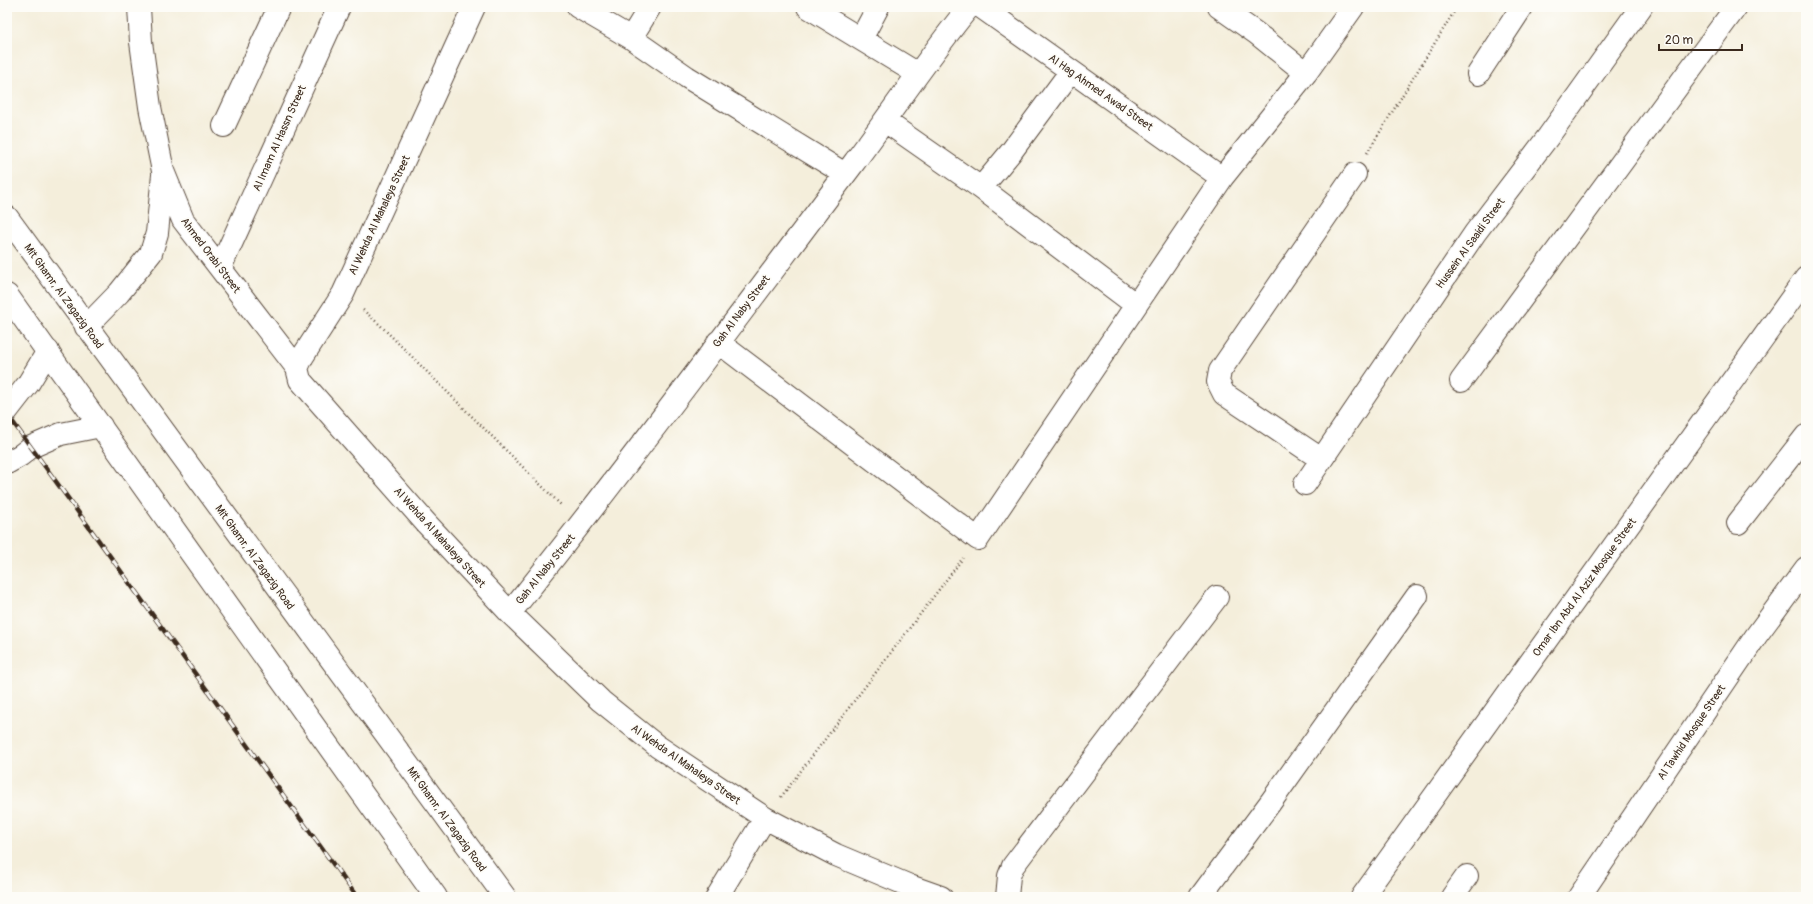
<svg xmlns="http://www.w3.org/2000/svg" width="1813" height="904" font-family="Pangolin,sans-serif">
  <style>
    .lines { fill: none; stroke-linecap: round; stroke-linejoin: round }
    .street-casing { stroke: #57473a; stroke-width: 24 }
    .highway-casing { stroke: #57473a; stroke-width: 24 }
    .path { stroke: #57473a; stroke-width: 2.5; stroke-dasharray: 1 3; stroke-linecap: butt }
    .street { stroke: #fff; stroke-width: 22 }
    .highway { stroke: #fff; stroke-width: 22 }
    .rail-casing { stroke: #3b2a1e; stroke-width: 4.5 }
    .rail { stroke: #fdfcf7; stroke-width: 3; stroke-dasharray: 9; stroke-linecap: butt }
    .labels { text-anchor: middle; stroke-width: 3.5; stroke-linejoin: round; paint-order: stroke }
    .street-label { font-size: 11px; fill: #3b2a1e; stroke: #fdfcf7 }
  </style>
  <rect width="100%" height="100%" fill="#fdfcf7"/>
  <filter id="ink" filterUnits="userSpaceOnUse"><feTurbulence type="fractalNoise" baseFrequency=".025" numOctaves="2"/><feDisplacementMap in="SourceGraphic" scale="8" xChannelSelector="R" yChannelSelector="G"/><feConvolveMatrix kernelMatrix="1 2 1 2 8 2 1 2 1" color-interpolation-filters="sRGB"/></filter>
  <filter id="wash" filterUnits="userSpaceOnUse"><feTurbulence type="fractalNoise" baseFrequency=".012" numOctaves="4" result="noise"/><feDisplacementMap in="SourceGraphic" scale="16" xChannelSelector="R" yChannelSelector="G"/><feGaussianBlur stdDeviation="0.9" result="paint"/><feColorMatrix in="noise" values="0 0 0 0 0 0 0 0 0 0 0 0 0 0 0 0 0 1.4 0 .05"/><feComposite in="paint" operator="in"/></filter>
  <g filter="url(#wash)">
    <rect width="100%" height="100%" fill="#f4eedb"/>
  </g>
  <g filter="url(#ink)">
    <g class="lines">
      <defs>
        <path id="street" d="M139 7 141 42 150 107 163 171 183 220 297 368
          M474 7 343 294 303 356 297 368 300 380 426 523 510 613 601 701 657 746 765 818 836 855 910 886 941 897
          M578 7 631 38
          M650 7 631 38 687 77 845 174
          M808 7 918 74
          M981 7 1222 178
          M1219 7 1256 33 1306 73
          M861 39 878 7
          M1478 74 1522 7
          M885 121 981 188 1136 305
          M224 126 279 7
          M981 188 1011 152 1071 71
          M220 268 339 7
          M86 327 119 293 151 253 157 233 163 175
          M718 342 978 539 1222 178 1306 73 1353 7
          M1461 381 1736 7
          M7 411 28 384 48 351
          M1321 459 1224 394 1218 382 1220 371 1355 174
          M7 463 21 455 31 447 61 434 101 426
          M1305 484 1475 233 1548 137 1641 7
          M1738 523 1806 436
          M510 613C628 466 740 314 853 164 892 112 928 57 969 7
          M717 897 765 818
          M1007 897 1009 876 1013 866 1217 597
          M1200 897 1270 803 1417 596
          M1362 897 1806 278
          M1452 897 1467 876
          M1579 897 1756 636 1806 568"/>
        <path id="highway" d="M7 217 505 897
          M7 295 436 897"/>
      </defs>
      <use href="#street" class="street-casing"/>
      <use href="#highway" class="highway-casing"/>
      <path class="path" d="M1367 153 1457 7
        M363 310 379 324 562 506
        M781 797 963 558"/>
      <use href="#street" class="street"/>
      <use href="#highway" class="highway"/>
      <defs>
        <path id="rail" d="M7 414 357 897"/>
      </defs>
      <use href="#rail" class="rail-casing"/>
      <use href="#rail" class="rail"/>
    </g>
  </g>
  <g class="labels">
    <g class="street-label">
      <text transform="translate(1101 92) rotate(35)" y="4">Al Hag Ahmed Awad Street</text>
      <text transform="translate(279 138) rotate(-66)" y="4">Al Imam Al Hassn Street</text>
      <text transform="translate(379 215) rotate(-65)" y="4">Al Wehda Al Mahaleya Street</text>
      <text transform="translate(1470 243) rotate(-54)" y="4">Hussein Al Saaidi Street</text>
      <text transform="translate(211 255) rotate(53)" y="4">Ahmed Orabi Street</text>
      <text transform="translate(64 296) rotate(54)" y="4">Mit Ghamr, Al Zagazig Road</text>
      <text transform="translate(741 311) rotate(-53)" y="4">Gah Al Naby Street</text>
      <text transform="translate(440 537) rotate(48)" y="4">Al Wehda Al Mahaleya Street</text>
      <text transform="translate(255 557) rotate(54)" y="4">Mit Ghamr, Al Zagazig Road</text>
      <text transform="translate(545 569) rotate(-51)" y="4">Gah Al Naby Street</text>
      <text transform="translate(1584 587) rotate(-54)" y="4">Omar Ibn Abd Al Aziz Mosque Street</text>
      <text transform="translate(1691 732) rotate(-56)" y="4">Al Tawhid Mosque Street</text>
      <text transform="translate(686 764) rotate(35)" y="4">Al Wehda Al Mahaleya Street</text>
      <text transform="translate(447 819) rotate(54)" y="4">Mit Ghamr, Al Zagazig Road</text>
    </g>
  </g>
  <rect width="1813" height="904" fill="none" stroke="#fdfcf7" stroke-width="24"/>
  <path d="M1659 44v6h83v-6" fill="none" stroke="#3b2a1e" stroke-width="2"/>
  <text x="1665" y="44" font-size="12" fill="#3b2a1e" stroke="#fdfcf7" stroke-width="3" paint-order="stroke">20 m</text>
</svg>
